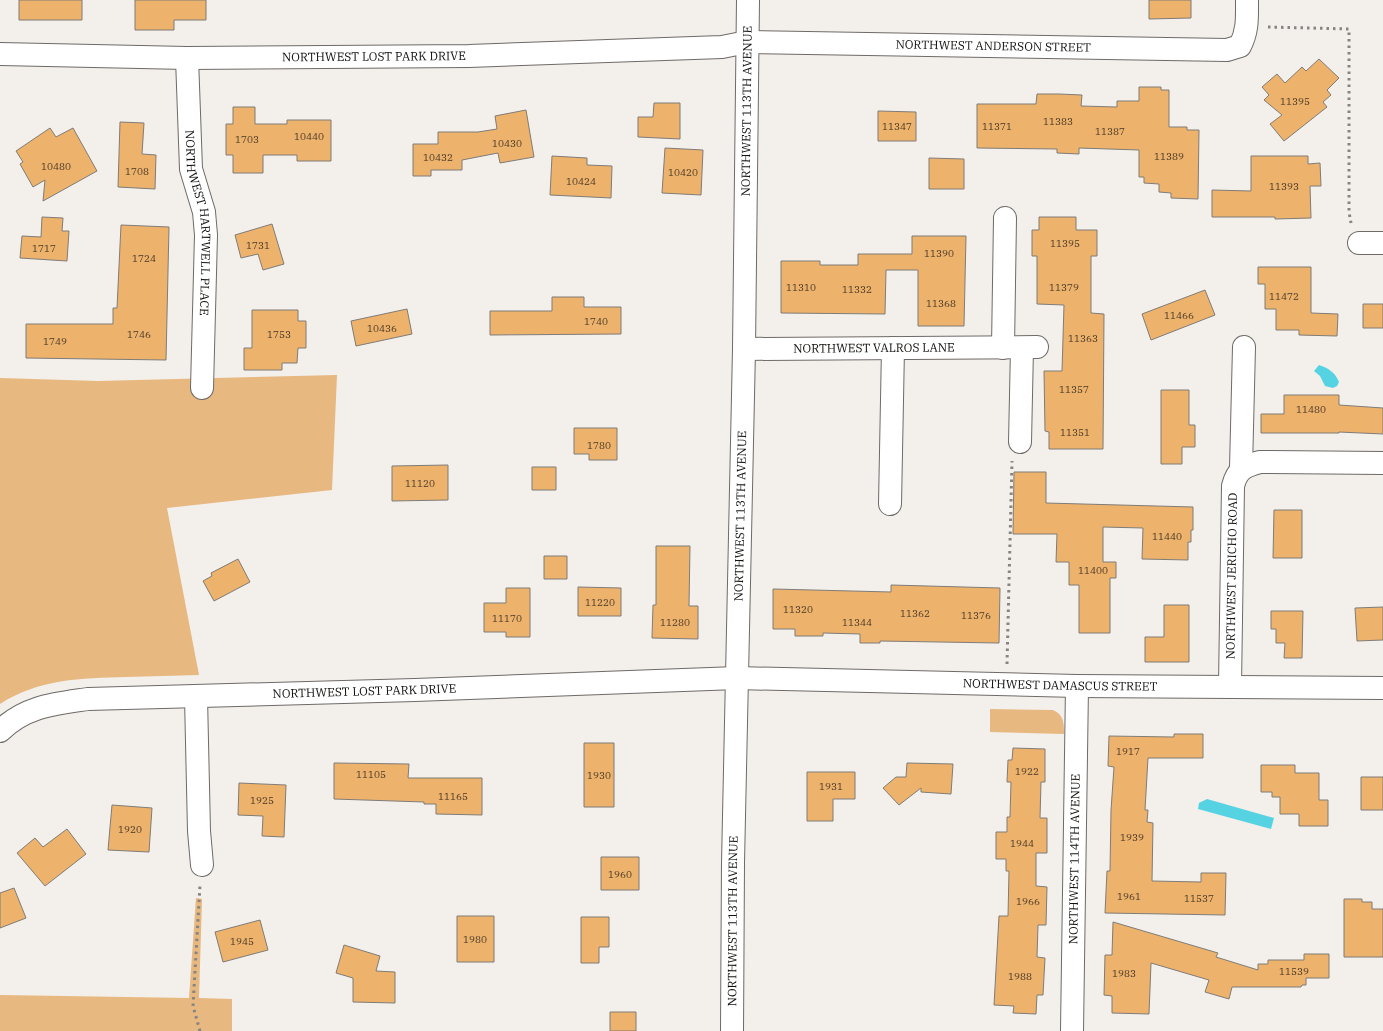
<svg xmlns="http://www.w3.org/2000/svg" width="1383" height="1031" font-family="'IBM Plex Serif',serif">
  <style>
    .green { fill: #e7b880 }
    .water { fill: #56d3e2 }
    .building { fill: #edb26c; stroke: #7f7c78 }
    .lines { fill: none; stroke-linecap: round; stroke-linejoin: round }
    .minor-casing { stroke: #6e6a67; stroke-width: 24 }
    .path { stroke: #868381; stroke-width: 3; stroke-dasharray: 2.5 4; stroke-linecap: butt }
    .minor { stroke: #fff; stroke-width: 22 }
    .labels { text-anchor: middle; stroke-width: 5; stroke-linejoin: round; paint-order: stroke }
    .number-label { font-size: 10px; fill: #483826 }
    .street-label { font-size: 12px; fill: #11100f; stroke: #f3efeb }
  </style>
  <rect width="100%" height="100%" fill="#f3efeb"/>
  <path class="green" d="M337 375 332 490 167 508 199 675C174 676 150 676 126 677 81 678 39 679 0 704V378L98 381Z
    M990 709 1053 710C1064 715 1064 723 1064 734L990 732Z
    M196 898 202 899 199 998 232 999V1031H0V995L189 998Z"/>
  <path class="water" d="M1319 365C1328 368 1335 372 1339 382L1337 386 1333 388 1325 386 1320 376 1314 371Z
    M1207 799 1274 818 1271 829 1198 809 1199 803Z"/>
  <path class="building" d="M19 0H82V20H19Z
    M135 0H206V20H174V30H135Z
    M1149 0H1191V18L1149 19Z
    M1319 59 1339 78 1327 90 1331 95 1323 102 1327 107 1284 141 1270 124 1282 115 1264 100 1269 95 1262 87 1277 74 1285 83 1302 67 1306 71Z
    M1139 87H1161V90H1169V127H1187V130H1199L1198 199 1171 198V193L1159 192V184L1144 183V177H1139V150L1079 148V154L1057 153V149L977 148V104H1036L1037 94H1059L1082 95 1081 106 1117 107V101H1139Z
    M654 103H680V139L638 137V117H653Z
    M233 107H255V124H287V120H331V161H297V155H263V173H233V155H226V124H233Z
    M526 110 534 157 500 163 498 153 462 160V170H431V176H413V144H438V132H478L497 129 495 116Z
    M878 111 916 112V141H878Z
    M120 122 144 123 142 154 156 155 155 189 118 187Z
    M50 128 56 137 73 128 97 171 43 201 45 180 33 187 20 164 23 162 16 151Z
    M665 148 703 150 701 195 662 193Z
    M552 156 587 158V165L612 166 611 198 550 195Z
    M1251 156H1308V164L1320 163 1321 186H1310L1311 218 1275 219V217H1212V190L1251 191Z
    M929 158 964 159V189H929Z
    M42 217 63 218 62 231H69L67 261 20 258 22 236 41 237Z
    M1039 217H1076V230H1097V256H1091V313L1104 314 1103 449H1049V432L1045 431 1044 371H1062L1064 305 1037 304V256H1032V230H1039Z
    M272 224 284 264 263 270 258 254 241 258 235 235Z
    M121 225 169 227 166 360 26 358V324H113V308H117Z
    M912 236H966L964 326H918V270H886L885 314 781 313V261H820V265H858V254H912Z
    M1258 267H1311V313L1338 314 1337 336 1299 335V330H1276V309H1265V284H1258Z
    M1205 290 1215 315 1151 340 1142 314Z
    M552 297H584V307H621V334L490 335V311H552Z
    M1363 304H1383V328H1363Z
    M407 309 412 334 356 346 351 321Z
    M252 310H298V321H306V348H298L297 363H282V370H244V348H252Z
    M1161 390H1189V425H1195V447H1182V464H1161Z
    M1284 395H1339V405L1383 408V434L1339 432V433H1261V414H1284Z
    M574 428H617V460H589V454H574Z
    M448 465V500L392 501V466Z
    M532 467H556V490H532Z
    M1014 472H1046V503L1193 507V530H1191V542H1188V560L1142 559 1143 528 1103 527V562H1116V578H1110V633H1079V585H1069V562H1056L1057 534H1013Z
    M1274 510H1302V558H1273Z
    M656 546H690L689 606H698V639L652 638 653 605H656Z
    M544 556H567V579H544Z
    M238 559 250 582 214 601 203 581 212 576 211 573Z
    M891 585 1000 588 999 643 880 641V643H860V634L823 633V636H795V629H773V589L891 592Z
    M578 587 621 588V616H578Z
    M506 588H530V637H506V632H484V603H506Z
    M1164 605H1189V662H1145V637H1164Z
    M1383 607V640L1357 641 1355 608Z
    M1271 611H1303L1302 658H1284L1285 643H1276V629H1271Z
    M1174 734H1203V758H1148L1145 810H1148L1147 822 1153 823 1152 881 1201 882V873H1226L1225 915 1105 913 1107 871H1110L1111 810 1114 767 1108 766 1109 736 1174 737Z
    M584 743H614V807H584Z
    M1013 748 1045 749V782H1041L1040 818H1047V853H1036V886L1047 887 1046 925H1038L1037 957 1045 958 1043 995H1037L1036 1014 1013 1013 1014 1006 994 1005 999 916H1008L1009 871H1006V859H996V832H1007V817H1010L1011 782H1007L1008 760H1012Z
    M334 763 409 764 408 778H482V815L436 814V804H424V802L334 799Z
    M907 763 953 764 951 794 921 792V788L899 805 883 788 896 777H906Z
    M1261 765H1295V773H1319V800H1328V826H1299V814H1280V797H1272V792H1261Z
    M807 772H855V799H833V821H807Z
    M1361 777H1383V810H1361Z
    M239 783 286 785 284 837 262 836 263 816 238 815Z
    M112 805 152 808 149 852 108 850Z
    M67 829 86 854 45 886 17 853 35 838 43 847Z
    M601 857H639V890H601Z
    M14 888 26 918 0 928V893Z
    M1344 899H1362V902H1372V909H1383V957H1344Z
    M457 916H494V962H457Z
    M581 917H609V947H599V963H581Z
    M260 920 268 950 223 962 215 932Z
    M1113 922 1218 953 1216 957 1258 970V964H1268V960H1304V954H1329V978H1306V985H1302L1301 987H1232L1229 999 1205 992 1209 980 1151 963 1149 1014 1112 1013V996L1104 995 1105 955H1112Z
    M344 945 380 956 376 971 395 972V1003L353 1002V978L336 973Z
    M610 1012H636V1031H610Z"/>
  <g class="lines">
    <defs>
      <g id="minor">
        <path id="s1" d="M0 54 187 58 469 56 722 47 747 42 1227 50 1240 46C1248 31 1247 17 1247 0"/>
        <path id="s2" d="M187 58 191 169 204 212 206 235 202 388"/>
        <path d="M1359 243H1383"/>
        <path d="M1003 348 1005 218"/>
        <path id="s3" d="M744 349 1037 347"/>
        <path d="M1020 442 1022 348"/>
        <path d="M1241 468 1244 347"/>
        <path d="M890 504 893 348"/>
        <path id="s4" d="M1230 686 1233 486C1237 470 1244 466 1260 462L1383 463"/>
        <path d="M196 697 199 831 202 865"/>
        <path id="s5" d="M0 731C26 706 54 704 88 699L415 690 737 678 1077 686 1383 688"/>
        <path id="s6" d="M732 1031 733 863 744 349 748 0"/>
        <path id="s7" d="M1072 1031 1077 686"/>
      </g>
    </defs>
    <use href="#minor" class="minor-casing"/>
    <path class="path" d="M1268 27 1349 29V212L1351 223
      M1007 664 1012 461
      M200 1031 193 1006 200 885"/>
    <use href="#minor" class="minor"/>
  </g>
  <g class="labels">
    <g class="number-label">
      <text x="1295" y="105">11395</text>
      <text x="1058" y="125">11383</text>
      <text x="897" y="130">11347</text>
      <text x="997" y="130">11371</text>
      <text x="1110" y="135">11387</text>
      <text x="309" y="140">10440</text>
      <text x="247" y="143">1703</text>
      <text x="507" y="147">10430</text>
      <text x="1169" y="160">11389</text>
      <text x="438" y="161">10432</text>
      <text x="56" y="170">10480</text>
      <text x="137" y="175">1708</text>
      <text x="683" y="176">10420</text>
      <text x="581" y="185">10424</text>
      <text x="1284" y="190">11393</text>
      <text x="1065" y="247">11395</text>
      <text x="258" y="249">1731</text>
      <text x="44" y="252">1717</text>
      <text x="939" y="257">11390</text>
      <text x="144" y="262">1724</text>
      <text x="801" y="291">11310</text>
      <text x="1064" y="291">11379</text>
      <text x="857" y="293">11332</text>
      <text x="1284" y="300">11472</text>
      <text x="941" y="307">11368</text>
      <text x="1179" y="319">11466</text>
      <text x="596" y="325">1740</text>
      <text x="382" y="332">10436</text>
      <text x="139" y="338">1746</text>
      <text x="279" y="338">1753</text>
      <text x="1083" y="342">11363</text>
      <text x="55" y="345">1749</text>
      <text x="1074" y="393">11357</text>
      <text x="1311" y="413">11480</text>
      <text x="1075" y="436">11351</text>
      <text x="599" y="449">1780</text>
      <text x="420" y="487">11120</text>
      <text x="1167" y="540">11440</text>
      <text x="1093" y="574">11400</text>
      <text x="600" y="606">11220</text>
      <text x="798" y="613">11320</text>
      <text x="915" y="617">11362</text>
      <text x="976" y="619">11376</text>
      <text x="507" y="622">11170</text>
      <text x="675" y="626">11280</text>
      <text x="857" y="626">11344</text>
      <text x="1128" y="755">1917</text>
      <text x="1027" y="775">1922</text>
      <text x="371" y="778">11105</text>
      <text x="599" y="779">1930</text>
      <text x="831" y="790">1931</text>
      <text x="453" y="800">11165</text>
      <text x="262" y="804">1925</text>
      <text x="130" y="833">1920</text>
      <text x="1132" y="841">1939</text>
      <text x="1022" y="847">1944</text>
      <text x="620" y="878">1960</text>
      <text x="1129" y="900">1961</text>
      <text x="1199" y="902">11537</text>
      <text x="1028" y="905">1966</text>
      <text x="475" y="943">1980</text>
      <text x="242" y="945">1945</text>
      <text x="1294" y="975">11539</text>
      <text x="1124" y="977">1983</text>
      <text x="1020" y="980">1988</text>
    </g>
    <g class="street-label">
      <text dy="4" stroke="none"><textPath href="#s1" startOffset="994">NORTHWEST ANDERSON STREET</textPath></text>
      <text dy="4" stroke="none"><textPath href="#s1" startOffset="374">NORTHWEST LOST PARK DRIVE</textPath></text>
      <text dy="4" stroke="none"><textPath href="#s6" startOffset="920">NORTHWEST 113TH AVENUE</textPath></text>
      <text dy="4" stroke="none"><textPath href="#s2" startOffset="166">NORTHWEST HARTWELL PLACE</textPath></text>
      <text dy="4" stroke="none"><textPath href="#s3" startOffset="130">NORTHWEST VALROS LANE</textPath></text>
      <text dy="4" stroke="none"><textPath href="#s6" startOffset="515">NORTHWEST 113TH AVENUE</textPath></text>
      <text dy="4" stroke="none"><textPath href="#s4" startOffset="110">NORTHWEST JERICHO ROAD</textPath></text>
      <text dy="4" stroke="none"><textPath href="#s5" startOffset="1068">NORTHWEST DAMASCUS STREET</textPath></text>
      <text dy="4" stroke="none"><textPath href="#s5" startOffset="372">NORTHWEST LOST PARK DRIVE</textPath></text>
      <text dy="4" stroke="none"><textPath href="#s7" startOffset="172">NORTHWEST 114TH AVENUE</textPath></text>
      <text dy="4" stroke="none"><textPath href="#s6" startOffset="110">NORTHWEST 113TH AVENUE</textPath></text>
    </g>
  </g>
</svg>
